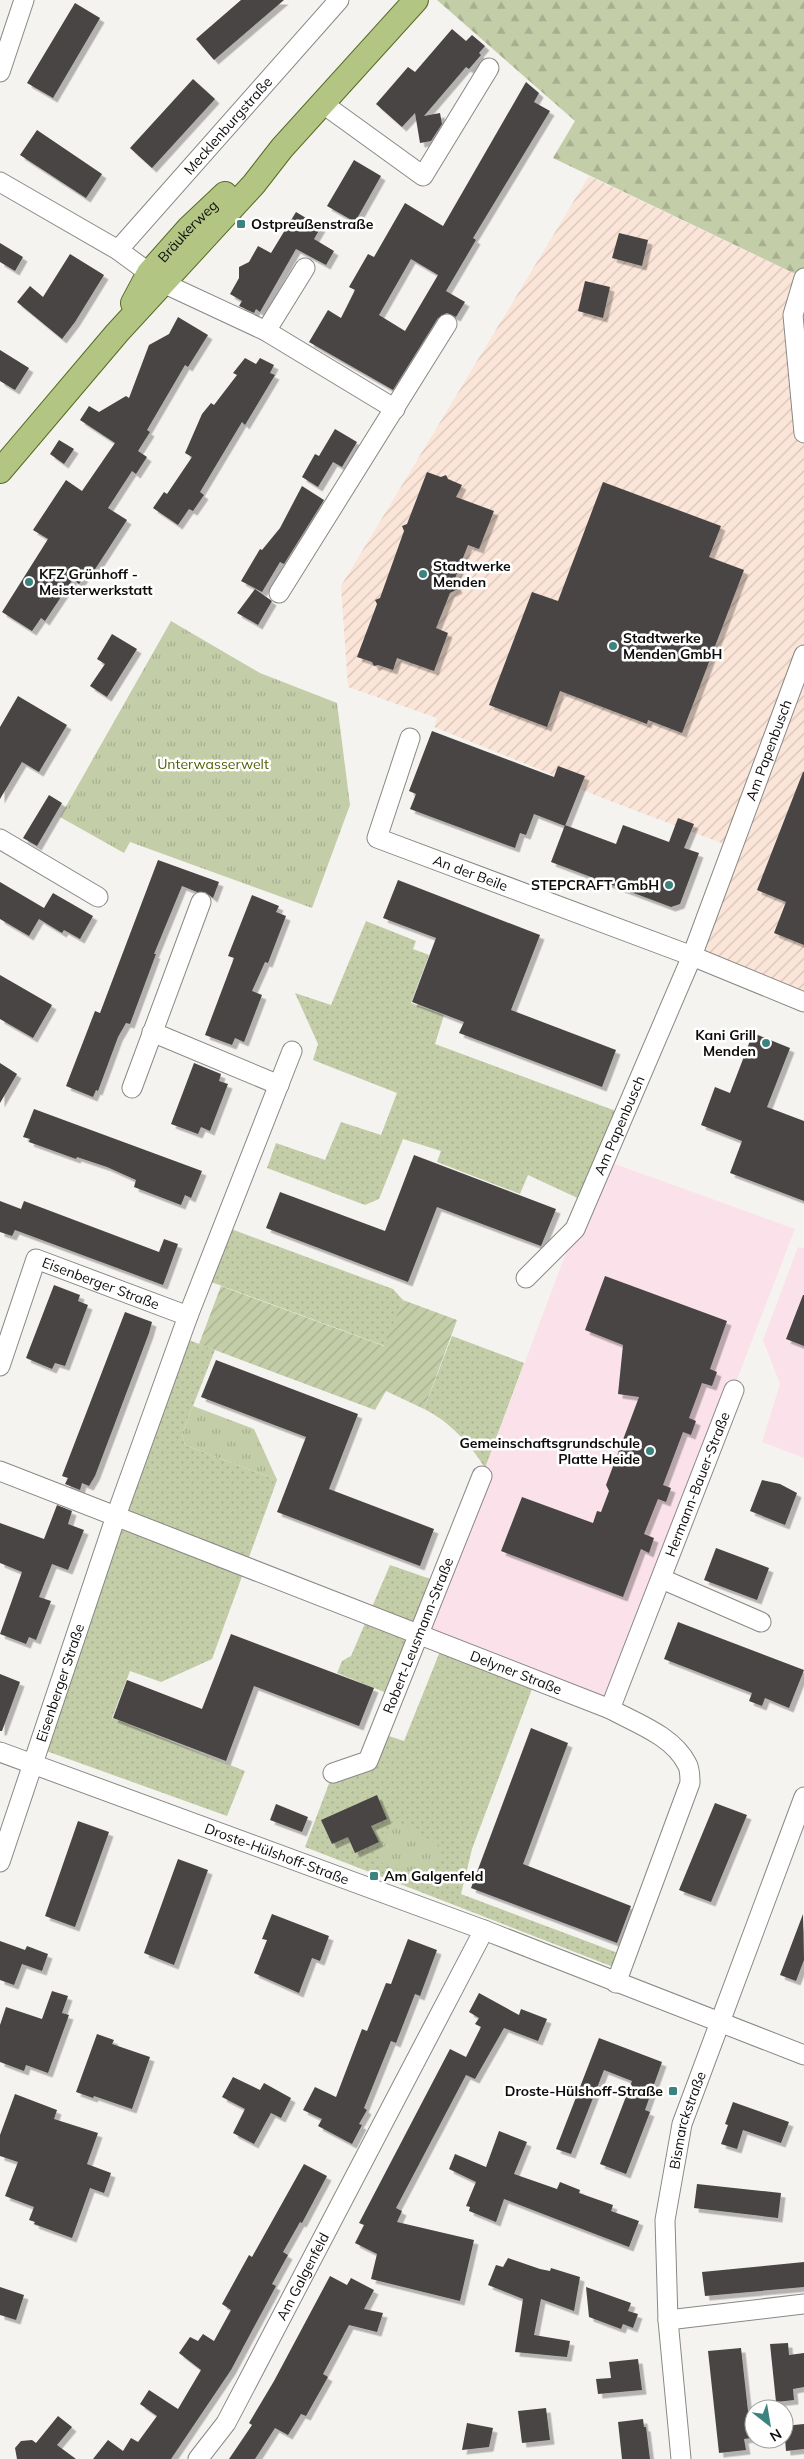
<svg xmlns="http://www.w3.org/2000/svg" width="804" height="2459" font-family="Mulish,sans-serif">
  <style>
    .industrial { fill: url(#industrial-furrows) }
    .education { fill: #fbe2ea }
    .grass { fill: url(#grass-dots) }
    .forest { fill: url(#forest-firs) }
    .park { fill: url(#park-tufts) }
    .garden { fill: url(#garden-furrows) }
    .building { fill: #484544; fill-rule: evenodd; filter: url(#shadow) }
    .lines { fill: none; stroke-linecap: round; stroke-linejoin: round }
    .minor-casing { stroke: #898885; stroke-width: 21 }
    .major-casing { stroke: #586b23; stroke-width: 26 }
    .minor { stroke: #fff; stroke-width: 19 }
    .major { stroke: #b3c583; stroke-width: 24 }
    .poi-dot { fill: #3b837e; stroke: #fff; stroke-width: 2 }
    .labels { text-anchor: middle; stroke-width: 5; stroke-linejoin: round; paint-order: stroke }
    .street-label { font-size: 14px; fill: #0d0c0b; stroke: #fff }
    .poi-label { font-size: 14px; font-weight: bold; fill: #0d0c0b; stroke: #fff; text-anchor: start }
    .park-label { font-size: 14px; fill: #515f03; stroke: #fff }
  </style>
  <defs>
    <pattern id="industrial-furrows" width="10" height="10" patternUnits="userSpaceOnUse" patternTransform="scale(1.25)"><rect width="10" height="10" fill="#fbe5d8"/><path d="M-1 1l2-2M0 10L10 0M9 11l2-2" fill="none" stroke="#d6c3b8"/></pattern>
    <pattern id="grass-dots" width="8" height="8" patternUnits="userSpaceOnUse" patternTransform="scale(1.25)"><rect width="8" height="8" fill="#c3cda8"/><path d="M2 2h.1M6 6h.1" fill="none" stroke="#a6af8f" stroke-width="1.8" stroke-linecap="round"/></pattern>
    <pattern id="forest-firs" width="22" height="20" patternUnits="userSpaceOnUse" patternTransform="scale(1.25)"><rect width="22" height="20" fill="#c3cda8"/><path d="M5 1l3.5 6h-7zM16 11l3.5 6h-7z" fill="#a6af8f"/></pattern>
    <pattern id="park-tufts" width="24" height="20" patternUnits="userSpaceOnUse" patternTransform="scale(1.25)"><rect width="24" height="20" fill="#c3cda8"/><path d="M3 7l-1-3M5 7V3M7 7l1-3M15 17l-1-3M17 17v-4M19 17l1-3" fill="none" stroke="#a6af8f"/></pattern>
    <pattern id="garden-furrows" width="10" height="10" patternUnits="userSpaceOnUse" patternTransform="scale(1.25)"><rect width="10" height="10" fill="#c3cda8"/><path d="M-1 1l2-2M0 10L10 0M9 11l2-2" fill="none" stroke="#a6af8f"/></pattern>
    <filter id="shadow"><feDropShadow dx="4.5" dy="4.5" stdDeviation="0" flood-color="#0004"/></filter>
  </defs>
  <rect width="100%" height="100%" fill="#f5f3f0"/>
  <path class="industrial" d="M589 176 804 278V1000L692 956 732 847 605 799 553 778 551 774 434 727 437 718 348 687 341 586Z"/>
  <path class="education" d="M604 1160 795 1229 610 1709 418 1634 482 1476 575 1229Z
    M798 1247 804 1249V1458L762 1442 780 1384 763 1340Z"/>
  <path class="grass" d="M366 921 416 941 413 949 429 955 411 1003 444 1015 435 1044 624 1114 586 1202 528 1175 520 1194 437 1162 441 1151 403 1139 379 1199 365 1205 267 1168 276 1143 325 1160 341 1122 381 1135 397 1093 313 1060 318 1044 295 993 331 1005Z
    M223 1226 393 1289 403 1300 385 1346 203 1279Z
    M452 1336 524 1363 485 1468C471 1445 449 1421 424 1409Z
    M181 1337 215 1350 182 1434 185 1445 277 1480 212 1659 161 1682 130 1671 112 1718 245 1771 227 1816 38 1748Z
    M390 1565 439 1582 394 1696 337 1673 342 1661 351 1656Z
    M443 1644 535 1681 472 1849 461 1894 626 1956 621 1970 305 1847 333 1773 368 1761 380 1733 404 1741Z"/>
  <path class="forest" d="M437 0H804V278L553 158 575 121Z"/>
  <path class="park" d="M171 621 260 673 337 703 350 805 312 908 130 842 124 853 60 817Z
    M193 1406 254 1429 277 1480 185 1445 182 1434Z
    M394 1819 444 1848 428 1880 378 1861Z"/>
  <path class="garden" d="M221 1286 384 1346 403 1300 457 1320 424 1409 386 1391 375 1410 199 1344Z"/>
  <path class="building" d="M241 0H284L214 60 196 39Z
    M75 3 100 18 53 98 27 83Z
    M452 29 466 41 472 35 485 46 479 53 481 55 469 69 466 67 424 116 440 113 442 124 431 141 420 143 415 113 402 127 376 104 408 67 415 72Z
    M193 79 215 99 152 168 130 148Z
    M526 82 539 93 534 102 550 111 473 238 476 240 446 291 465 302 456 317 447 313 438 318 393 390 309 342 328 310 341 318 355 290 349 287 368 254 374 257 405 203 443 226ZM411 259 438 275 405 331 379 315Z
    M37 130 102 174 86 198 20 155Z
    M354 160 381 176 355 222 327 206Z
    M296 212 321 227 314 239 334 251 326 265 296 249 260 312 256 309 254 313 239 306 242 301 230 294 239 278V267L249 262 258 246 271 253Z
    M619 233 648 240 642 266 612 258Z
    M0 243 23 257 15 271 0 262Z
    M70 254 104 275 75 322 62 339 17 302 30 286 43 297Z
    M585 281 610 287 603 318 578 311Z
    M178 317 208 335 188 367 185 365 147 430 150 432 138 451 147 457 136 474 132 471 108 508 127 520 90 577 86 574 79 584 73 579 45 621 41 618 32 631 2 612 48 539 33 530 66 480 82 491 115 443 80 420 89 406 99 412 126 396 129 398 149 345 169 334Z
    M0 350 29 368 15 390 0 381Z
    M245 358 256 364 260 358 274 365 270 373 275 375 245 425 242 422 200 492 204 495 193 511 189 509 178 525 153 508 164 492 167 494 192 457 185 453 202 414 211 403 214 405 237 375 233 373Z
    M335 429 357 442 342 467 333 462 318 487 302 477 315 454 319 456Z
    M59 440 74 449 64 464 50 454Z
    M427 472 441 477 446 475 448 479 462 485 456 497 494 511 479 549 468 545 454 581 458 589 450 593 436 628 448 633 434 671 397 658 393 670 378 665 374 666 372 662 357 657 377 604 375 600 380 598 404 531 402 526 407 524Z
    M603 482 721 526 709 557 744 570 682 733 648 720 647 724 560 691 547 727 489 705 532 592 558 601Z
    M302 486 324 500 284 564 280 562 262 592 241 581 260 549 262 550 280 528Z
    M255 589 272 601 258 625 237 613Z
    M112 634 137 649 107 697 90 686 105 664 97 659Z
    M18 696 67 725 39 772 22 762 0 799V727Z
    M432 731 554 777 558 766 585 776 565 826 534 814 526 835 520 833 515 848 410 809 416 794 409 791Z
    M803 772H804V945L774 933 786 902 757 890Z
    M49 795 62 803 37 846 23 838Z
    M678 818 694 824 684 848 699 853 680 904 671 907 551 862 565 825 616 844 623 825 669 842Z
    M158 860 219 882 213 898 205 892H197L182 886 154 954H156L130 1024 126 1023 118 1037 98 1091 96 1090 93 1097 66 1086 95 1011 100 1013Z
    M398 880 540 935 511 1010 616 1050 602 1087 459 1033 464 1022 412 1002 436 938 383 918Z
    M0 882 44 908 53 893 93 916 80 939 64 930 62 933 39 919 29 936 0 919Z
    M252 895 279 906 276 912 286 916 268 963 265 962 252 991 262 995 244 1042 235 1038 232 1045 205 1035 234 958 228 956Z
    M0 975 52 1005 33 1038 0 1019Z
    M753 1033 790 1048 767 1107 804 1121V1201L730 1173 742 1141 701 1125 715 1087 730 1093Z
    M0 1063 17 1074 0 1103Z
    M194 1063 221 1074 219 1081 228 1084 210 1131 201 1127 198 1134 171 1124Z
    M34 1109 202 1171 191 1198 185 1195 181 1205 134 1187 136 1180 107 1167 77 1157 76 1159 29 1142 30 1139 23 1137Z
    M414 1155 556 1209 541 1246 437 1207 408 1282 266 1228 280 1192 385 1231Z
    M0 1201 21 1209 24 1201 159 1252 164 1239 178 1244 163 1285 15 1230 12 1236 0 1232Z
    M605 1276 727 1321 710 1369 717 1372 712 1386 702 1383 689 1418 696 1421 691 1435 683 1432 663 1485 671 1488 666 1502 658 1499 644 1534 654 1538 649 1553 641 1549 623 1597 501 1551 522 1497 593 1523 597 1511 601 1512 609 1491 606 1485 639 1397 618 1394 623 1345 585 1330Z
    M54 1285 80 1295 78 1301 88 1305 65 1366 55 1363 52 1369 26 1358Z
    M803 1295H804V1346L786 1339Z
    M125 1312 152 1322 149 1333 95 1476 89 1486 82 1483 80 1490 65 1484 68 1478 62 1476Z
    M216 1360 358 1414 329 1489 434 1529 420 1566 277 1512 306 1437 201 1397Z
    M762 1480 780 1484 797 1493 785 1525 750 1511Z
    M57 1505 72 1511 68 1524 84 1530 68 1570 52 1564 39 1597 51 1601 36 1640 29 1637 26 1644 0 1634 22 1572 0 1563V1523L44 1539Z
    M716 1548 769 1568 757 1600 704 1580Z
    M678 1622 804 1670 789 1708 765 1698 762 1706 749 1701 752 1693 664 1659Z
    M231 1634 374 1688 359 1726 254 1686 226 1761 113 1718 127 1680 202 1709Z
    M0 1674 20 1682 2 1731H0Z
    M531 1728 568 1743 523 1864 631 1906 617 1943 471 1888Z
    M377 1795 387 1819 371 1826 379 1842 355 1853 348 1837 332 1844 321 1820Z
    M715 1803 747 1815 711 1902 679 1890Z
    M276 1804 308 1817 302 1832 270 1820Z
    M78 1821 109 1832 75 1927 45 1916Z
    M178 1859 208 1870 174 1965 144 1953Z
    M272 1914 329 1936 320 1961 312 1958 299 1993 254 1973 267 1940 262 1939Z
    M803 1914 804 1960 796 1981 780 1975Z
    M408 1939 437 1950 420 1996 415 1994 396 2043 391 2041 364 2108 367 2110 359 2124 362 2125 352 2144 318 2126 322 2119 303 2110 315 2087 336 2097 362 2029 367 2031 386 1983 391 1984Z
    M0 1941 25 1950 27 1946 48 1954 42 1971 22 1964 14 1985 0 1980Z
    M52 1991 68 1996 62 2013 69 2015 48 2073 26 2065 24 2071 0 2062V2025L6 2007 42 2019Z
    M479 1993 519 2015 521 2009 547 2019 538 2041 504 2028 475 2079 466 2075 396 2208 402 2211 397 2222 474 2240 460 2301 371 2279 377 2254 355 2243 364 2225 359 2223 450 2049 466 2057 481 2027 475 2024 479 2018 469 2012Z
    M97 2034 114 2040 112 2044 150 2057 132 2109 94 2096 93 2098 76 2092Z
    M599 2038 662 2062 645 2110 650 2112 626 2174 600 2164 632 2081 604 2070 571 2154 556 2149Z
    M233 2077 260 2090 264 2083 291 2098 281 2118 271 2113 254 2144 233 2133 245 2109 222 2097Z
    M15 2094 57 2110 54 2119 98 2133 87 2164 111 2173 104 2193 90 2188 72 2238 34 2224 35 2222 29 2220 34 2207 5 2196 18 2162 0 2156V2135Z
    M733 2102 789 2122 781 2143 743 2130 737 2149 721 2144 728 2125 725 2124Z
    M499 2131 527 2142 514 2174 557 2189 560 2182 580 2190 579 2193 613 2205 611 2211 639 2221 629 2247 504 2199 496 2222 469 2211 470 2207 466 2206 476 2182 449 2169 455 2154 486 2167Z
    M304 2164 327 2176 302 2223 300 2222 283 2252 288 2255 272 2284 276 2286 231 2370 171 2459H93L108 2440 123 2451 131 2438 138 2442 157 2416 140 2404 149 2390 178 2409 201 2370 179 2353 190 2337 198 2341 203 2334 214 2341 231 2310 222 2304 249 2255 252 2257Z
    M697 2184 781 2193 778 2218 694 2208Z
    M508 2258 540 2269 550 2271 551 2268 580 2277 574 2311 541 2299 534 2335 570 2341 567 2357 515 2352 523 2299 488 2285 496 2265 503 2267Z
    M804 2262V2287L705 2296 702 2272Z
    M330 2276 347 2285 351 2278 374 2290 364 2309 383 2313 377 2332 349 2325 323 2374 328 2377 306 2416 301 2414 288 2435 275 2428 255 2459H229L252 2425 249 2423 274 2381Z
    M0 2287 24 2295 16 2320 0 2315Z
    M586 2287 631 2303 628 2311 638 2314 633 2328 623 2324 621 2329 589 2317Z
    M788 2343 789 2355 804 2353V2387L793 2389 794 2400 776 2402 770 2344Z
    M741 2348 751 2438 744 2439 746 2450 719 2453 708 2351Z
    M638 2359 642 2390 598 2394 596 2379 611 2378 609 2362Z
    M546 2408 550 2440 522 2443 518 2411Z
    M58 2416 72 2427 57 2445 76 2459H17L15 2448 21 2441 32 2440 36 2443Z
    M643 2419 644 2427H646L650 2459H622L618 2422Z
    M467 2423 493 2428 489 2447 462 2450Z
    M804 2424V2449L786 2451 784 2426Z"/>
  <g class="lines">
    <defs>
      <g id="minor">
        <path d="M0 72 24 0"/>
        <path d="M322 103 423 176 489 68"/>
        <path d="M0 182 118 250 163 283 266 331 395 409"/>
        <path id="s1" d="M118 250 339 0"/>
        <path d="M804 278 793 315 804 433"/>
        <path d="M266 331 305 268"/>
        <path d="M279 593 447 324"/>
        <path id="s2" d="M410 738 377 838 692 956 804 1002"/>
        <path d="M0 839 98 897"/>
        <path d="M152 1032 279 1085"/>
        <path d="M132 1088 201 902"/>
        <path id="s3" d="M526 1278 575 1229 692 956 804 655"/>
        <path id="s4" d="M0 1366 36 1259 188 1316"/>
        <path id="s5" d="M0 1471 610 1709C636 1723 673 1736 687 1764 690 1769 690 1777 690 1783L616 1983"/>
        <path d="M662 1579 761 1622"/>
        <path id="s6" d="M610 1709 734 1390"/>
        <path id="s7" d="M0 1752 484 1930 804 2055"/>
        <path id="s8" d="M333 1773 368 1761 482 1476"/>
        <path id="s9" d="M0 1862 116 1516 188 1316 292 1051"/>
        <path d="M668 2320 804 2304"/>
        <path id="s10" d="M198 2459 226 2423 484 1930"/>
        <path id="s11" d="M681 2459 668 2320 665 2220 682 2124 804 1797"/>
      </g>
      <g id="major">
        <path id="s12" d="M133 303 149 273 189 228 225 194"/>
        <path d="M0 471 117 333 254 184 282 148 416 0"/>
      </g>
    </defs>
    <use href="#minor" class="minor-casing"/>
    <use href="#major" class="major-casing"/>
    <use href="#minor" class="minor"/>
    <use href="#major" class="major"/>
  </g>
  <g class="poi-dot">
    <rect x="236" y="219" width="10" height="10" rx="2.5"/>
    <circle cx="423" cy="574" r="5"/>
    <circle cx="29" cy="582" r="5"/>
    <circle cx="613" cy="646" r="5"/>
    <circle cx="669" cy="885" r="5"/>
    <circle cx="766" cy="1043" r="5"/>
    <circle cx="650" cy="1451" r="5"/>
    <rect x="369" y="1871" width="10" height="10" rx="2.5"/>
    <rect x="668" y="2086" width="10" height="10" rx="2.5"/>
  </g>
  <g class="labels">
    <g class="street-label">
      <text dy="5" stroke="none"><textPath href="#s1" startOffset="166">Mecklenburgstraße</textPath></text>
      <text dy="5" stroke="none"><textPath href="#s12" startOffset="91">Bräukerweg</textPath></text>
      <text dy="5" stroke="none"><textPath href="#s3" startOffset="586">Am Papenbusch</textPath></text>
      <text dy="5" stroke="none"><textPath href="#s2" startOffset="205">An der Beile</textPath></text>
      <text dy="5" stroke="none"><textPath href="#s3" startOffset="182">Am Papenbusch</textPath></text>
      <text dy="5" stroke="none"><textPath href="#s4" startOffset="182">Eisenberger Straße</textPath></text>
      <text dy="5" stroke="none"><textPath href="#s6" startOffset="241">Hermann-Bauer-Straße</textPath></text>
      <text dy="5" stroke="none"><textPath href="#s8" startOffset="172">Robert-Leusmann-Straße</textPath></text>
      <text dy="5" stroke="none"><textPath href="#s5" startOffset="554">Delyner Straße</textPath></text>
      <text dy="5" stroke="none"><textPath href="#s9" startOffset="189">Eisenberger Straße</textPath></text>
      <text dy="5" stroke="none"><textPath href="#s7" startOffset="295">Droste-Hülshoff-Straße</textPath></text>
      <text dy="5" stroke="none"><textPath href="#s11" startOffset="342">Bismarckstraße</textPath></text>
      <text dy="5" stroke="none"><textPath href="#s10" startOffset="211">Am Galgenfeld</textPath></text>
    </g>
    <g class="poi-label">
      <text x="251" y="229">Ostpreußenstraße</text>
      <text x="433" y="571">Stadtwerke<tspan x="433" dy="16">Menden</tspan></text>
      <text x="39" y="579">KFZ Grünhoff -<tspan x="39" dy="16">Meisterwerkstatt</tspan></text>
      <text x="623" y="643">Stadtwerke<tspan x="623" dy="16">Menden GmbH</tspan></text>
      <text x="659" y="890" text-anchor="end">STEPCRAFT GmbH</text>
      <text x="756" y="1040" text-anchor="end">Kani Grill<tspan x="756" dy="16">Menden</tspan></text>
      <text x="640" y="1448" text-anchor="end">Gemeinschaftsgrundschule<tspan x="640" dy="16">Platte Heide</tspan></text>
      <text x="384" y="1881">Am Galgenfeld</text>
      <text x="663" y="2096" text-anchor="end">Droste-Hülshoff-Straße</text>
    </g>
    <g class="park-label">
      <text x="213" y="769">Unterwasserwelt</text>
    </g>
  </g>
  <g transform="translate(769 2424) rotate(149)"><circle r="24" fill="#ffffff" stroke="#9e9e9d"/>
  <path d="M0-4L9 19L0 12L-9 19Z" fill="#3b837e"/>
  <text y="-8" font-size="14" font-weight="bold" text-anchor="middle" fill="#0d0c0b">N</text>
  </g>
</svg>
